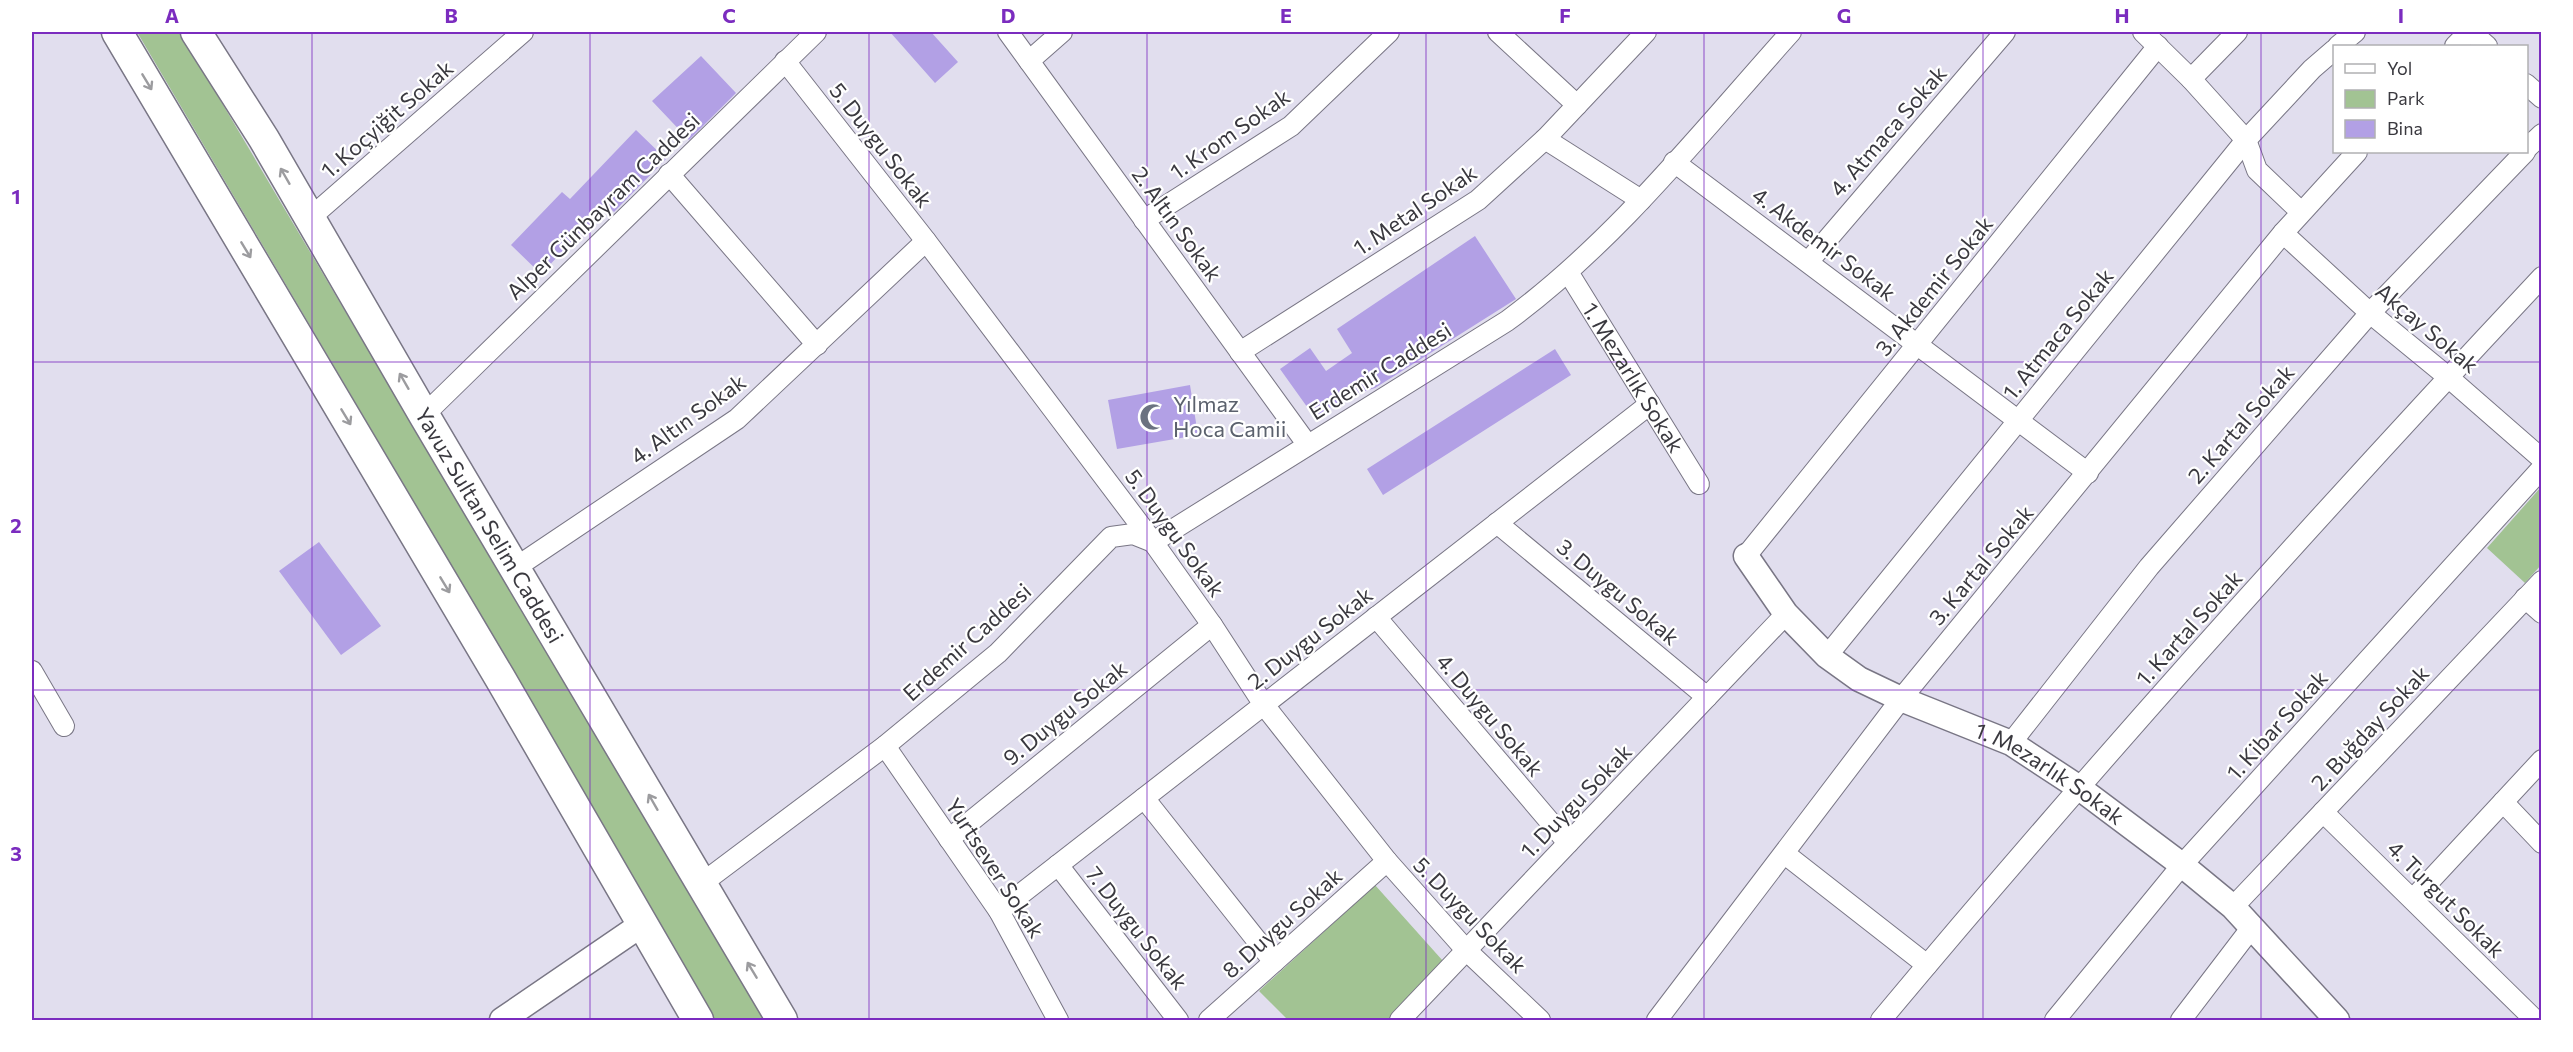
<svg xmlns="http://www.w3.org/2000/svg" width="2573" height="1052" font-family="Commissioner,sans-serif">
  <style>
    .green { fill: #a2c393 }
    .building { fill: #b2a0e5 }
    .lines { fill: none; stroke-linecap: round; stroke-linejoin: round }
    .minor-casing { stroke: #797685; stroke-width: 22 }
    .tertiary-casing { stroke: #797685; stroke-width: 27 }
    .primary-casing { stroke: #797685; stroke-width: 33 }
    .minor { stroke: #fff; stroke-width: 20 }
    .tertiary { stroke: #fff; stroke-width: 24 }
    .primary { stroke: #fff; stroke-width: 30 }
    .oneway { stroke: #9c9c9f }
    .grid { fill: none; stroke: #7b2cbf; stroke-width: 1.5; stroke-opacity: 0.55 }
    .labels { text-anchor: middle; stroke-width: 4.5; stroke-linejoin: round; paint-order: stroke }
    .street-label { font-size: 22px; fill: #3a393f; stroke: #fff }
    .worship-label { font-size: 22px; fill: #5b616d; stroke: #fff; text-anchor: start }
    .neatline { fill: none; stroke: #7b2cbf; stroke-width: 2 }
    .grid-label { font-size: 20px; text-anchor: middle; font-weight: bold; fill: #7b2cbf }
  </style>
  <rect width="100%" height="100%" fill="#e1deee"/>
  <path class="green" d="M137 32H180L685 886 767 1020H713L648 912 414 502Z
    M2541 487V565L2525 583 2487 548Z
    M1375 885 1443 961 1388 1020H1288L1259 991Z"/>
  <path class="building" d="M890 32H931L958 62 935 83Z
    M701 56 736 93 689 140 652 101Z
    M636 130 666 159 614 212 607 205 541 274 511 245 562 192 570 199Z
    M1475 236 1516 299 1375 388 1344 398 1315 418 1280 369 1310 348 1326 371 1352 353 1337 329Z
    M1555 349 1571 375 1383 495 1367 469Z
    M1190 385 1198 435 1117 449 1108 400Z
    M319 542 381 626 341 655 279 571Z"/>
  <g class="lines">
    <defs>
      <g id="minor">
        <path d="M1008 32 1307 444"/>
        <path d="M1498 32 1577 105"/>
        <path d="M2143 32 2191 79 2246 140 2257 170 2301 212"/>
        <path d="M2471 32 2487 46"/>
        <path d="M2338 46 2355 32"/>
        <path d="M2455 46 2469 32"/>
        <path d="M785 61 926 241 1153 542 1212 625 1264 705 1387 861 1467 951 1540 1020"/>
        <path d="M1029 61 1062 32"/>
        <path d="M2191 79 2237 32"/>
        <path d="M2526 84 2542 98"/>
        <path d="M1545 139 1641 200"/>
        <path d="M2526 149 2542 134"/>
        <path d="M1674 162 2088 473"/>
        <path d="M669 174 817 345"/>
        <path d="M310 218 523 32"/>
        <path d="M1144 220 1291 126 1389 32"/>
        <path d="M2283 233 2370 313 2448 377 2542 459"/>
        <path d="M1808 262 2005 32"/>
        <path id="s1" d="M1568 272 1699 484"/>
        <path d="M1240 352 1478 200 1545 139 1646 32"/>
        <path d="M424 415 816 32"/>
        <path d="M1497 523 1707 697"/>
        <path d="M1746 556 2158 46"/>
        <path d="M515 568 737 419 926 241"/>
        <path d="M2525 598 2542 613"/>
        <path d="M1376 617 1568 843"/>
        <path d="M1827 656 2246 140 2312 69 2334 50"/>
        <path d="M32 671 64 726"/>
        <path d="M2011 743 2149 567 2370 313 2525 152"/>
        <path d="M885 746 999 911 1058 1020"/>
        <path d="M1144 798 1274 962"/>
        <path d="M2503 802 2542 843"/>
        <path d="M2323 812 2535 1020"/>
        <path d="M949 839 1212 625"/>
        <path d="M1785 854 1927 965"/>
        <path d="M1058 865 1178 1020"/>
        <path d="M701 884 885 746 998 653 1111 537 1133 534 1153 542 1507 321C1616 241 1701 132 1791 32"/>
        <path d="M2413 899 2542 760"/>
        <path d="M2233 907 2542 581"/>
        <path d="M999 911 1650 404"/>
        <path d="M1209 1020 1387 861"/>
        <path d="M1400 1020 1786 614"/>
        <path d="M1657 1020 1901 699 2283 233 2357 152"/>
        <path d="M1881 1020C2093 766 2315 519 2542 277"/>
        <path d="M2055 1020 2182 865 2542 468"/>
        <path d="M2181 1020 2252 927"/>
      </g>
      <g id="tertiary">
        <path id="s2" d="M1746 556 1786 614 1827 656 1859 679 1901 699 2011 743 2078 787 2182 865 2233 907 2337 1020"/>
        <path d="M502 1020 641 925"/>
      </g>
      <g id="primary">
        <path d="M117 32 500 678 698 1020"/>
        <path id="s3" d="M196 32 264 139 424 415 782 1020"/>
      </g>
    </defs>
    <use href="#minor" class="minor-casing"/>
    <use href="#tertiary" class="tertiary-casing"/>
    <use href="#primary" class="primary-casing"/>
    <use href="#minor" class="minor"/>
    <use href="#tertiary" class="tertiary"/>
    <use href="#primary" class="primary"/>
  </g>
  <defs><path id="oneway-shaft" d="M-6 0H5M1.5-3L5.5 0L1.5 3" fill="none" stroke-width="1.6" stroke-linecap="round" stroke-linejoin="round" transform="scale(1.5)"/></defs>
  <g class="oneway">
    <use href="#oneway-shaft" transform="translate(147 82) rotate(59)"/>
    <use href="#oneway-shaft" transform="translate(285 176) rotate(-120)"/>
    <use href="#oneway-shaft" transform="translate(246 250) rotate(59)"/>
    <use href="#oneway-shaft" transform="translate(404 381) rotate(-120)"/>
    <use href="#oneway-shaft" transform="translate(346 417) rotate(59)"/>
    <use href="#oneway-shaft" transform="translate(445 585) rotate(59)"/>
    <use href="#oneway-shaft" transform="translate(653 802) rotate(-120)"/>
    <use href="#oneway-shaft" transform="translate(752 970) rotate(-121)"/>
  </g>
  <path class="grid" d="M312 32V1020M590 32V1020M869 32V1020M1147 32V1020M1426 32V1020M1704 32V1020M1983 32V1020M2261 32V1020M32 362H2542M32 690H2542"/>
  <defs>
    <symbol id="mosque-bare" viewBox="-9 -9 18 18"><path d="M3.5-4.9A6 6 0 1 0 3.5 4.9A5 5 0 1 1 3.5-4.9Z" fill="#6b7280" stroke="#fff" stroke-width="2.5" paint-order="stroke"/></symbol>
  </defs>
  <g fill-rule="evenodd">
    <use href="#mosque-bare" x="1134" y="398" width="38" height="38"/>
  </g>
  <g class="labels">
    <g class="street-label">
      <text transform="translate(387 119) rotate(-41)" y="8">1. Koçyiğit Sokak</text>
      <text transform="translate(1888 131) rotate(-49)" y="8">4. Atmaca Sokak</text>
      <text transform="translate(1230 134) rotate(-35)" y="8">1. Krom Sokak</text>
      <text transform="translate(881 145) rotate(52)" y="8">5. Duygu Sokak</text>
      <text transform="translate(603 206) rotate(-44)" y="8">Alper Günbayram Caddesi</text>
      <text transform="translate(1415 210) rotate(-34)" y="8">1. Metal Sokak</text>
      <text transform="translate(1177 224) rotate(54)" y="8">2. Altın Sokak</text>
      <text transform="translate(1824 244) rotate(37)" y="8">4. Akdemir Sokak</text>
      <text transform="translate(1934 286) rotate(-51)" y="8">3. Akdemir Sokak</text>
      <text transform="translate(2427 328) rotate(40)" y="8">Akçay Sokak</text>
      <text transform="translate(2058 334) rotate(-51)" y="8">1. Atmaca Sokak</text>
      <text transform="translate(1380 371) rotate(-32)" y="8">Erdemir Caddesi</text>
      <text dy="8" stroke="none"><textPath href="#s1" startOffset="124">1. Mezarlık Sokak</textPath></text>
      <text transform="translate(688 419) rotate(-36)" y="8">4. Altın Sokak</text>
      <text transform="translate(2241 424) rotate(-49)" y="8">2. Kartal Sokak</text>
      <text dy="8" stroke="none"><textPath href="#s3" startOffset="574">Yavuz Sultan Selim Caddesi</textPath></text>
      <text transform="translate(1175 533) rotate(54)" y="8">5. Duygu Sokak</text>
      <text transform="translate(1981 565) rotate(-50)" y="8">3. Kartal Sokak</text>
      <text transform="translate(1618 592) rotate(40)" y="8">3. Duygu Sokak</text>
      <text transform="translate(2189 628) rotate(-48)" y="8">1. Kartal Sokak</text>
      <text transform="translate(1310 638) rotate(-38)" y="8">2. Duygu Sokak</text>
      <text transform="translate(967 642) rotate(-42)" y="8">Erdemir Caddesi</text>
      <text transform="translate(1065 713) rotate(-39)" y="8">9. Duygu Sokak</text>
      <text transform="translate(1490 715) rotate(50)" y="8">4. Duygu Sokak</text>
      <text transform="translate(2277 725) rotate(-48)" y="8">1. Kibar Sokak</text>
      <text transform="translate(2370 728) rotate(-47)" y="8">2. Buğday Sokak</text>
      <text dy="8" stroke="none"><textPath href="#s2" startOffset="382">1. Mezarlık Sokak</textPath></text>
      <text transform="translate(1576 801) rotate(-46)" y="8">1. Duygu Sokak</text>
      <text transform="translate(995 868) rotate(57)" y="8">Yurtsever Sokak</text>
      <text transform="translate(2446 899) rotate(45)" y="8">4. Turgut Sokak</text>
      <text transform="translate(1470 915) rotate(46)" y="8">5. Duygu Sokak</text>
      <text transform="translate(1282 923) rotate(-42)" y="8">8. Duygu Sokak</text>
      <text transform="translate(1137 928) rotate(52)" y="8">7. Duygu Sokak</text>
    </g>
    <g class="worship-label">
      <text x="1173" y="412">Yılmaz<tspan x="1173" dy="25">Hoca Camii</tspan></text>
    </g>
  </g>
  <rect width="2573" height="1052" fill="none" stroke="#ffffff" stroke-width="66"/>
  <rect x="2333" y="45" width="195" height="108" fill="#ffffff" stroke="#b0b0b2" stroke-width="1.5"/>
  <rect x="2345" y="64" width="30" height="9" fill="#ffffff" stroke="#b0b0b2" stroke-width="1.5"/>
  <text x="2387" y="75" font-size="18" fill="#3a393f">Yol</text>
  <rect x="2345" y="90" width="30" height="18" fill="#a2c393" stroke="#b0b0b2" stroke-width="1.5"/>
  <text x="2387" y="105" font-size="18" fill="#3a393f">Park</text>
  <rect x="2345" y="120" width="30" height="18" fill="#b2a0e5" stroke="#b0b0b2" stroke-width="1.5"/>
  <text x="2387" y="135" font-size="18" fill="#3a393f">Bina</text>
  <rect x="33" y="33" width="2507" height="986" class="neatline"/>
  <g class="grid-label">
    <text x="172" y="23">A</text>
    <text x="451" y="23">B</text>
    <text x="729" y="23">C</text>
    <text x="1008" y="23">D</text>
    <text x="1286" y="23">E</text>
    <text x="1565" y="23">F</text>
    <text x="1844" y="23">G</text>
    <text x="2122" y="23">H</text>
    <text x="2401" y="23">I</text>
    <text x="16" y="204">1</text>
    <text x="16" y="533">2</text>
    <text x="16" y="861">3</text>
  </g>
</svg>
